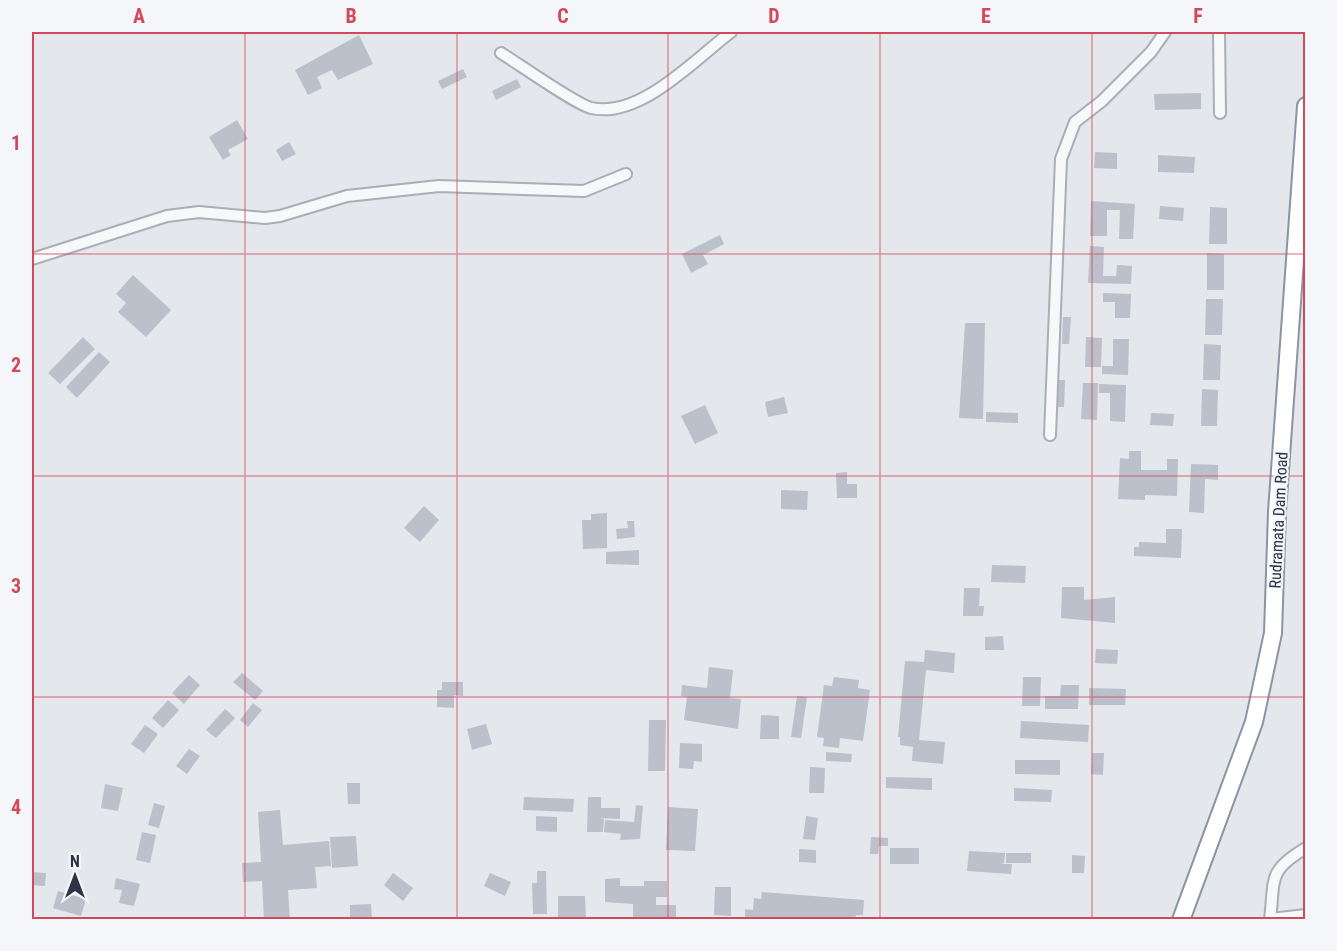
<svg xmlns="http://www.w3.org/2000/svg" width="1337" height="951" font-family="'Roboto Condensed',sans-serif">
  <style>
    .building { fill: #bbc0ca }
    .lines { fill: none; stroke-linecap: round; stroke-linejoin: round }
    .minor-casing { stroke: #a9aeb7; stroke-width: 14 }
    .trunk-casing { stroke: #8b94a3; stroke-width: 20 }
    .minor { stroke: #f7f8fa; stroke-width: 10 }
    .trunk { stroke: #fff; stroke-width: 16 }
    .grid { fill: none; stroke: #d1495b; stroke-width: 1.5; stroke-opacity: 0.55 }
    .labels { text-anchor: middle; stroke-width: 4.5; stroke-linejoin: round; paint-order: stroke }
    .street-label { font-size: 16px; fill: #2b3445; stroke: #f4f6f9 }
    .neatline { fill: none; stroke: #d1495b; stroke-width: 2 }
    .grid-label { font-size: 20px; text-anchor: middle; font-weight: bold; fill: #d1495b }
  </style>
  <rect width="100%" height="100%" fill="#e4e7ec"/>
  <path class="building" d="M359 35 373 64 338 80 332 70 317 77 322 88 308 95 295 70Z
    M463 69 467 77 442 89 438 81Z
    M517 79 521 87 496 100 492 91Z
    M1201 93V109L1155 110 1154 94Z
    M237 120 248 139 228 150 231 155 223 160 209 137Z
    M289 142 296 154 282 161 276 150Z
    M1095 152 1117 153V169L1094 168Z
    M1158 155 1195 157 1194 173 1158 172Z
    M1091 201 1135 204 1133 239H1119L1120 210H1107V236H1090Z
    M1160 206 1184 208 1183 221 1159 219Z
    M1210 207 1227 208V244H1209Z
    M720 235 724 244 703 255 708 264 691 273 682 254Z
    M1090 246 1104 247 1103 276H1116L1117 265 1132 266 1131 284 1088 283Z
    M1207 253 1224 254V290H1207Z
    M133 275 171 310 146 337 118 312 126 303 116 294Z
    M1103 293 1131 294 1130 318H1115V302H1103Z
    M1206 299H1223L1222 335H1205Z
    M1063 317H1071L1069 344H1062Z
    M965 323H985L983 419 959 418Z
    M83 337 95 349 60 384 48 373Z
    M1086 337 1102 338 1101 367H1085Z
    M1113 339H1129L1128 375 1102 374V366H1113Z
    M1204 344 1221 345 1220 380H1203Z
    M99 352 110 362 77 398 66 387Z
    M1057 380H1065L1064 407H1057Z
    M1083 383H1098L1097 420 1081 419Z
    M1099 384 1126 385 1125 422 1110 421V393H1099Z
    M1202 389 1218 390 1217 426H1201Z
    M784 397 788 413 768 417 765 402Z
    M705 405 718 433 695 444 681 416Z
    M986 412 1018 413V423L986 422Z
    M1151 413 1174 414 1173 426 1150 425Z
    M1129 451H1141V470H1167V459H1178L1177 496 1145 495V500L1118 499 1120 458 1129 459Z
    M1191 464 1218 465V480L1205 479 1204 513 1189 512Z
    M847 472V484H857V498H837L836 473Z
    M781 490 808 491 807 510 781 509Z
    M424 506 439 520 420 542 404 528Z
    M607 513V548L583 549 582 520H591V514Z
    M627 521H634L635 537 617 539 616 529 628 528Z
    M1166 529H1182L1181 558 1134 556V547H1139V542L1166 543Z
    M639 550V565L606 564V552Z
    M992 565 1026 566 1025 583 991 582Z
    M1062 587H1084V600L1115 597V623L1061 618Z
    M964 588H980L979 606H984L983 616H963Z
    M1003 636 1004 650H985V637Z
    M1096 649 1118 650 1117 664 1095 663Z
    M925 650 955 653 954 673 926 670 919 740 945 742 943 764 912 761 913 747 900 745V737H898L905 661 924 662Z
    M709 667 733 670 730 698 741 699 738 729 684 720 687 697 681 696 682 685 707 688Z
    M242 673 263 691 255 700 233 682Z
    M189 675 200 685 184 704 172 693Z
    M834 677 859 680 858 688 870 690 863 741 840 738 839 748 823 746 824 738 817 737 824 685 832 686Z
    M1023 677H1041L1040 706H1022Z
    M442 682H463V696L454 695V708L437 707V690H442Z
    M1061 685H1079L1078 709H1045V696H1060Z
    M1089 688 1126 689 1125 705H1089Z
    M797 696 807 697 801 738 791 737Z
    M168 700 179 710 163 728 152 718Z
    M253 703 262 710 248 727 240 720Z
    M225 709 235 718 216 738 206 730Z
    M761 715 779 716V739H760Z
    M649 720H666L665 771H648Z
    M1021 721 1089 725 1088 742 1020 738Z
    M486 724 492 744 472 750 467 729Z
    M145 725 158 734 144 753 131 744Z
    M680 743 702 744V762L694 761 693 769 679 768Z
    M189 749 200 756 187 774 176 766Z
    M826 752 852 754 851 762 826 761Z
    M1092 753H1104L1103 775 1091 774Z
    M1015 760H1060V775L1015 774Z
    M810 767 825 768 824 793H809Z
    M886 777 932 778V790L886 788Z
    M347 783H360V804H348Z
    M105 784 123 788 118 811 101 808Z
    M1014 788 1052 790 1051 802 1014 801Z
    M524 797 574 799 573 812 523 810Z
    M588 797H601V808H620V819L599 818 604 819 603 832H587Z
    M154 803 165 806 159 828 148 825Z
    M636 805 643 806 640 839 620 840 621 834 604 832 605 820 634 822Z
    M668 807 698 809 695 851 666 850Z
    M280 810 283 845 329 841 331 866 315 867 317 888 288 890 290 920H264L262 881 243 882 242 863 261 862 258 812Z
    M536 816 557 817V832L536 831Z
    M806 816 818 818 815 840 803 839Z
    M142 832 156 835 150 863 136 860Z
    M356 836 358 866 332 868 330 837Z
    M871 837 888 838V846H879L878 854H870Z
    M890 848H919V864H890Z
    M799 849 816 850V863L799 862Z
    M969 851 1005 853 1004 863 1000 864H1012L1011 874 967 871Z
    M1006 853H1031V863H1006Z
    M1072 855 1085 856 1084 873H1072Z
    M537 871H546L547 914H533L532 883H537Z
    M32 872 46 873 45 886 32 885Z
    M393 873 413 888 403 901 384 885Z
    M490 873 511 882 505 896 484 886Z
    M116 878 140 884 134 906 119 903 122 890 114 889Z
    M620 878V886H644V881H667V897H656V905H676V919H633V904L605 902V879Z
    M715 887H731V916L714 915Z
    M58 891 86 899 81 916 53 908Z
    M762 892 864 900 863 915H856L855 920 745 918V909L753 910 754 898 761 899Z
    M558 896H585L586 919 558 920Z
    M371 904 372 920H350V905Z"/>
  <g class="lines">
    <defs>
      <path id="minor" d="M1219 32 1220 113
        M501 53C519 64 575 104 591 108 640 119 694 60 731 32
        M32 259 167 216 199 212 265 218 280 216 347 196 439 186 584 191 626 174
        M1050 435 1061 159 1075 122 1102 101 1151 52 1165 32
        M1270 919 1306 915
        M1270 920C1275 879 1267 871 1306 848"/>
      <path id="trunk" d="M1181 920 1254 722 1273 633 1277 512 1306 106"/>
    </defs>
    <use href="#minor" class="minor-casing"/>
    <use href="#trunk" class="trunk-casing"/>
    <use href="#minor" class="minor"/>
    <use href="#trunk" class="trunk"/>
  </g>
  <path class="grid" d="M245 32V920M457 32V920M668 32V920M880 32V920M1092 32V920M32 254H1306M32 476H1306M32 697H1306"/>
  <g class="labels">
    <g class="street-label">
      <text transform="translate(1278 520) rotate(-87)" y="6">Rudramata Dam Road</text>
    </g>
  </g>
  <rect width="1337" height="951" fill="none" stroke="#f4f6f9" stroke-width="66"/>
  <g transform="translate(75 876)" stroke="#f4f6f9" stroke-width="4.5" paint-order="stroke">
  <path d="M0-4.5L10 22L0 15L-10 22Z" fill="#2b3445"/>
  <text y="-9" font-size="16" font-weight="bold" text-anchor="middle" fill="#2b3445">N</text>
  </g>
  <rect x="33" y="33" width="1271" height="885" class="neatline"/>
  <g class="grid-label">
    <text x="139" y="23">A</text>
    <text x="351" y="23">B</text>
    <text x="563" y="23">C</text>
    <text x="774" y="23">D</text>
    <text x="986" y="23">E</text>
    <text x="1198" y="23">F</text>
    <text x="16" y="150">1</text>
    <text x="16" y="372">2</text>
    <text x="16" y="593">3</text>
    <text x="16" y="814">4</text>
  </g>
</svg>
